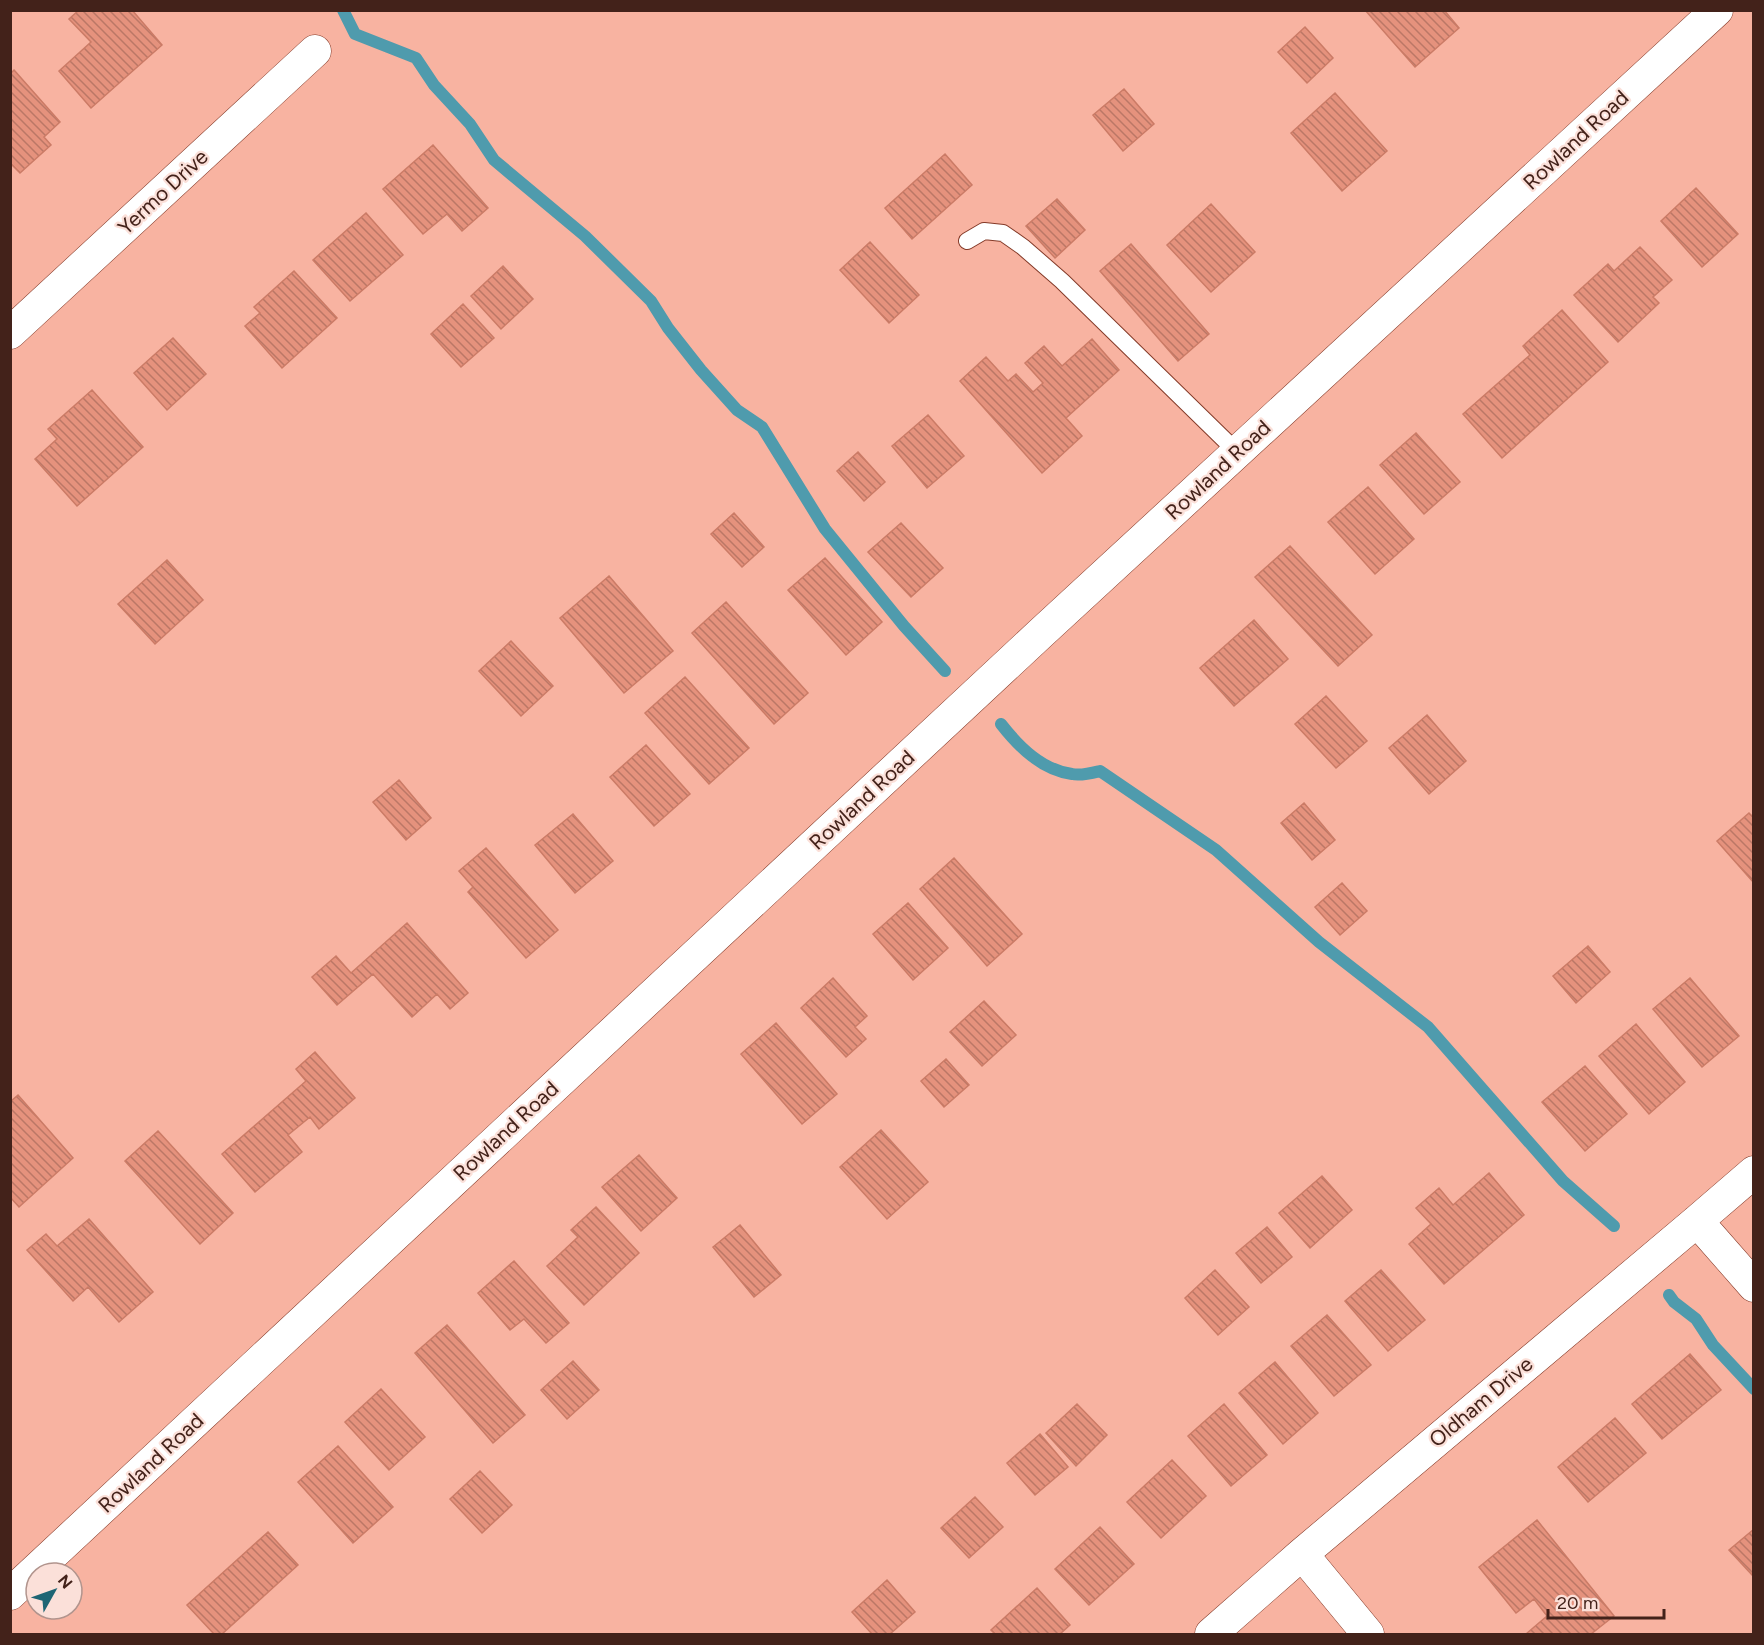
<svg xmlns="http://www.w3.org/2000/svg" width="1764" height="1645" font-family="Figtree,sans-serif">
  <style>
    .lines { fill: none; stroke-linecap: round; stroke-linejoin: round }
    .stream { stroke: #4f9bad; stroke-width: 12 }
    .building { fill: url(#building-back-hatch); stroke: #cb7b66; stroke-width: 1.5 }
    .service-casing { stroke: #843a28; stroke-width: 18 }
    .minor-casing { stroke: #843a28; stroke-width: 33 }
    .service { stroke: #fff; stroke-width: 16 }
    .minor { stroke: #fff; stroke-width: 32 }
    .labels { text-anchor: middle; stroke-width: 4.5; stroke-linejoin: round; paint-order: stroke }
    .street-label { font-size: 21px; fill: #43221a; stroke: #fbe0d9 }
  </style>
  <defs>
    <pattern id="building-back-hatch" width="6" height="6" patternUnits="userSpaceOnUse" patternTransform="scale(1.5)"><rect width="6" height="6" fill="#e5927d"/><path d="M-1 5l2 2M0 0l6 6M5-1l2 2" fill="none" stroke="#b76"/></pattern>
  </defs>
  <rect width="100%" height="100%" fill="#f8b3a1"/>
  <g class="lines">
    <path class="stream" d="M343 10 355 34 416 58 434 85 470 124 494 160 585 236 651 301 668 328 701 370 737 410 762 427 825 529 904 626 945 671
      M1001 724C1019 747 1042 770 1072 774 1081 776 1092 773 1100 771L1216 850 1319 942 1428 1027 1563 1181 1614 1226
      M1669 1295 1674 1302 1696 1319 1713 1345 1754 1389"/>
  </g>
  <path class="building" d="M79 10H132L162 45 91 108 59 71 91 42 69 19Z
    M1365 10H1444L1459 28 1415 67Z
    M1305 27 1333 58 1307 83 1278 52Z
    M14 70 60 122 44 137 51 145 20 173 10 163V74Z
    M1124 89 1154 124 1123 151 1093 115Z
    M1335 93 1387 151 1342 191 1291 133Z
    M433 145 488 208 462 231 447 214 423 234 383 189Z
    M945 154 972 185 912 239 885 208Z
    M1696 188 1738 234 1702 267 1661 221Z
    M1057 199 1085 230 1055 258 1026 226Z
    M1211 204 1255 252 1211 292 1167 245Z
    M366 213 403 255 350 301 313 260Z
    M870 242 919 295 889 323 840 270Z
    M1131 244 1209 334 1178 361 1100 271Z
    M1640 247 1672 280 1653 297 1659 303 1618 342 1574 295 1608 264 1614 271Z
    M503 266 533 299 501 329 471 296Z
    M294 271 337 318 282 368 245 326 260 313 254 307Z
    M463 304 494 338 461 367 431 334Z
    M1562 310 1608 362 1502 458 1463 414 1530 355 1523 346Z
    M173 338 206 374 167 410 134 373Z
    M1092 339 1119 370 1066 418 1082 436 1042 473 960 381 986 357 1008 381 1016 374 1033 392 1043 383 1025 363 1044 346 1062 366Z
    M92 390 143 447 77 506 35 459 57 439 48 429Z
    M928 415 964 456 927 488 892 446Z
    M1416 433 1460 482 1424 514 1380 465Z
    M858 452 885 482 864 501 837 471Z
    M1368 487 1414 539 1375 574 1328 522Z
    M734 513 764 547 742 567 711 534Z
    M901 523 943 568 911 597 868 552Z
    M1290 546 1372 635 1338 666 1255 577Z
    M825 558 882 622 846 655 788 590Z
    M167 560 203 600 155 644 118 604Z
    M609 576 673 651 624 693 560 618Z
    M726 602 808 693 774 724 692 633Z
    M1254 620 1288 659 1234 706 1200 668Z
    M511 641 553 686 521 716 479 671Z
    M685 677 749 748 709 784 645 713Z
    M1326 696 1367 741 1336 768 1295 724Z
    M1427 715 1466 761 1429 794 1389 748Z
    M646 745 690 794 654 826 610 777Z
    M399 780 431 818 406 840 373 802Z
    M1304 803 1335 840 1312 860 1281 823Z
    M1749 813 1754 818V883L1717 841Z
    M573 814 613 861 575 893 535 845Z
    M486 848 558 930 526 958 468 892 473 887 459 871Z
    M954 858 1022 934 987 966 920 889Z
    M1342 883 1367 911 1340 935 1315 907Z
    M908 903 948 948 913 980 873 934Z
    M407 923 468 993 450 1009 437 994 412 1017 373 974 337 1005 312 977 336 956 351 973Z
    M1588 946 1610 972 1576 1003 1553 976Z
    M833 978 867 1016 855 1027 866 1039 846 1057 801 1008Z
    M1690 978 1739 1036 1702 1067 1653 1009Z
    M984 1001 1016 1035 982 1066 950 1032Z
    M776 1023 837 1094 802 1124 741 1054Z
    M1636 1024 1685 1082 1649 1114 1599 1056Z
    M315 1052 355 1098 319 1129 310 1117 288 1135 302 1152 255 1192 222 1154 306 1081 296 1069Z
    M946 1059 969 1085 944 1107 921 1081Z
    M1585 1066 1627 1114 1585 1151 1542 1102Z
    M18 1095 73 1158 19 1207 10 1197V1102Z
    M881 1130 928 1182 887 1219 840 1167Z
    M158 1131 233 1213 200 1244 125 1161Z
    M639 1155 677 1198 641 1231 602 1187Z
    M1489 1173 1524 1215 1444 1284 1409 1244 1431 1224 1416 1208 1439 1188 1453 1205Z
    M1322 1176 1352 1210 1310 1248 1279 1213Z
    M596 1207 639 1253 584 1305 547 1266 578 1237 571 1230Z
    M89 1219 153 1292 119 1322 88 1287 73 1301 27 1250 46 1234 57 1246Z
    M740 1225 781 1275 754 1297 713 1247Z
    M1267 1227 1292 1257 1261 1283 1236 1253Z
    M514 1261 569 1323 546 1343 524 1319 510 1330 478 1293Z
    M1215 1270 1249 1307 1218 1335 1185 1298Z
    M1381 1270 1425 1320 1388 1351 1345 1301Z
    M1327 1315 1371 1365 1334 1396 1291 1346Z
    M447 1325 525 1415 493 1443 415 1353Z
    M1690 1354 1721 1390 1662 1439 1632 1404Z
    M573 1361 599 1390 567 1419 541 1390Z
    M1275 1362 1318 1413 1283 1444 1239 1393Z
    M381 1389 425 1437 389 1470 345 1422Z
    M1077 1404 1107 1435 1076 1466 1046 1433Z
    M1224 1404 1267 1455 1231 1486 1188 1436Z
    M1615 1418 1646 1453 1588 1502 1558 1467Z
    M1040 1434 1068 1467 1035 1495 1007 1463Z
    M338 1446 393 1507 353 1543 298 1482Z
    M1172 1460 1206 1496 1161 1538 1127 1502Z
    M480 1471 512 1505 482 1533 450 1499Z
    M975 1497 1003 1527 969 1558 941 1528Z
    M1537 1520 1614 1616 1591 1634H1526L1547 1616 1534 1599 1516 1613 1479 1567Z
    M1100 1527 1134 1564 1089 1605 1055 1569Z
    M1754 1529V1577L1729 1550Z
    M268 1532 298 1565 222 1634H214L187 1605Z
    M887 1580 915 1612 890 1634H872L852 1612Z
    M1037 1588 1070 1625 1060 1634H995L991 1630Z"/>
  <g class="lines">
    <defs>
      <path id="service" d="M967 241 984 231 1003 233 1023 247 1062 281 1237 452"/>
      <path id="minor" d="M10 333 315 51
        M1697 1221 1754 1286
        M1302 1554 1368 1634
        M10 1594 1041 633 1717 10
        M1211 1634 1302 1554 1697 1221 1754 1172"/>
    </defs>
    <use href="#service" class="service-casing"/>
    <use href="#minor" class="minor-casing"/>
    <use href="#service" class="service"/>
    <use href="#minor" class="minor"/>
  </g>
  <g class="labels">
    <g class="street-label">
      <text transform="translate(1576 140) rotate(-43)" y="7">Rowland Road</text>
      <text transform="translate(163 192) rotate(-43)" y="7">Yermo Drive</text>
      <text transform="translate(1218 470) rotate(-43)" y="7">Rowland Road</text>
      <text transform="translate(862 800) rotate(-43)" y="7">Rowland Road</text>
      <text transform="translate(506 1131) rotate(-43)" y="7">Rowland Road</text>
      <text transform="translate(1481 1402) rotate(-40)" y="7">Oldham Drive</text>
      <text transform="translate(151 1463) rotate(-43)" y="7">Rowland Road</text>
    </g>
  </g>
  <rect width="1764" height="1645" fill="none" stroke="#43221a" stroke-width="24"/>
  <g transform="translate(54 1591) rotate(50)"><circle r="28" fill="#fbe0d9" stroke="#b1948d" stroke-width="1.5"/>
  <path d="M0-4.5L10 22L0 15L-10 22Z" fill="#1e6574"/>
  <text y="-9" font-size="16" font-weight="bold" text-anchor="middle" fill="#43221a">N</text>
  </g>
  <path d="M1548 1609v9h116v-9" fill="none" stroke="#43221a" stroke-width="3"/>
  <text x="1557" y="1609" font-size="18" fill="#43221a" stroke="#fbe0d9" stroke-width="4.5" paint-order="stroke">20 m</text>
</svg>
